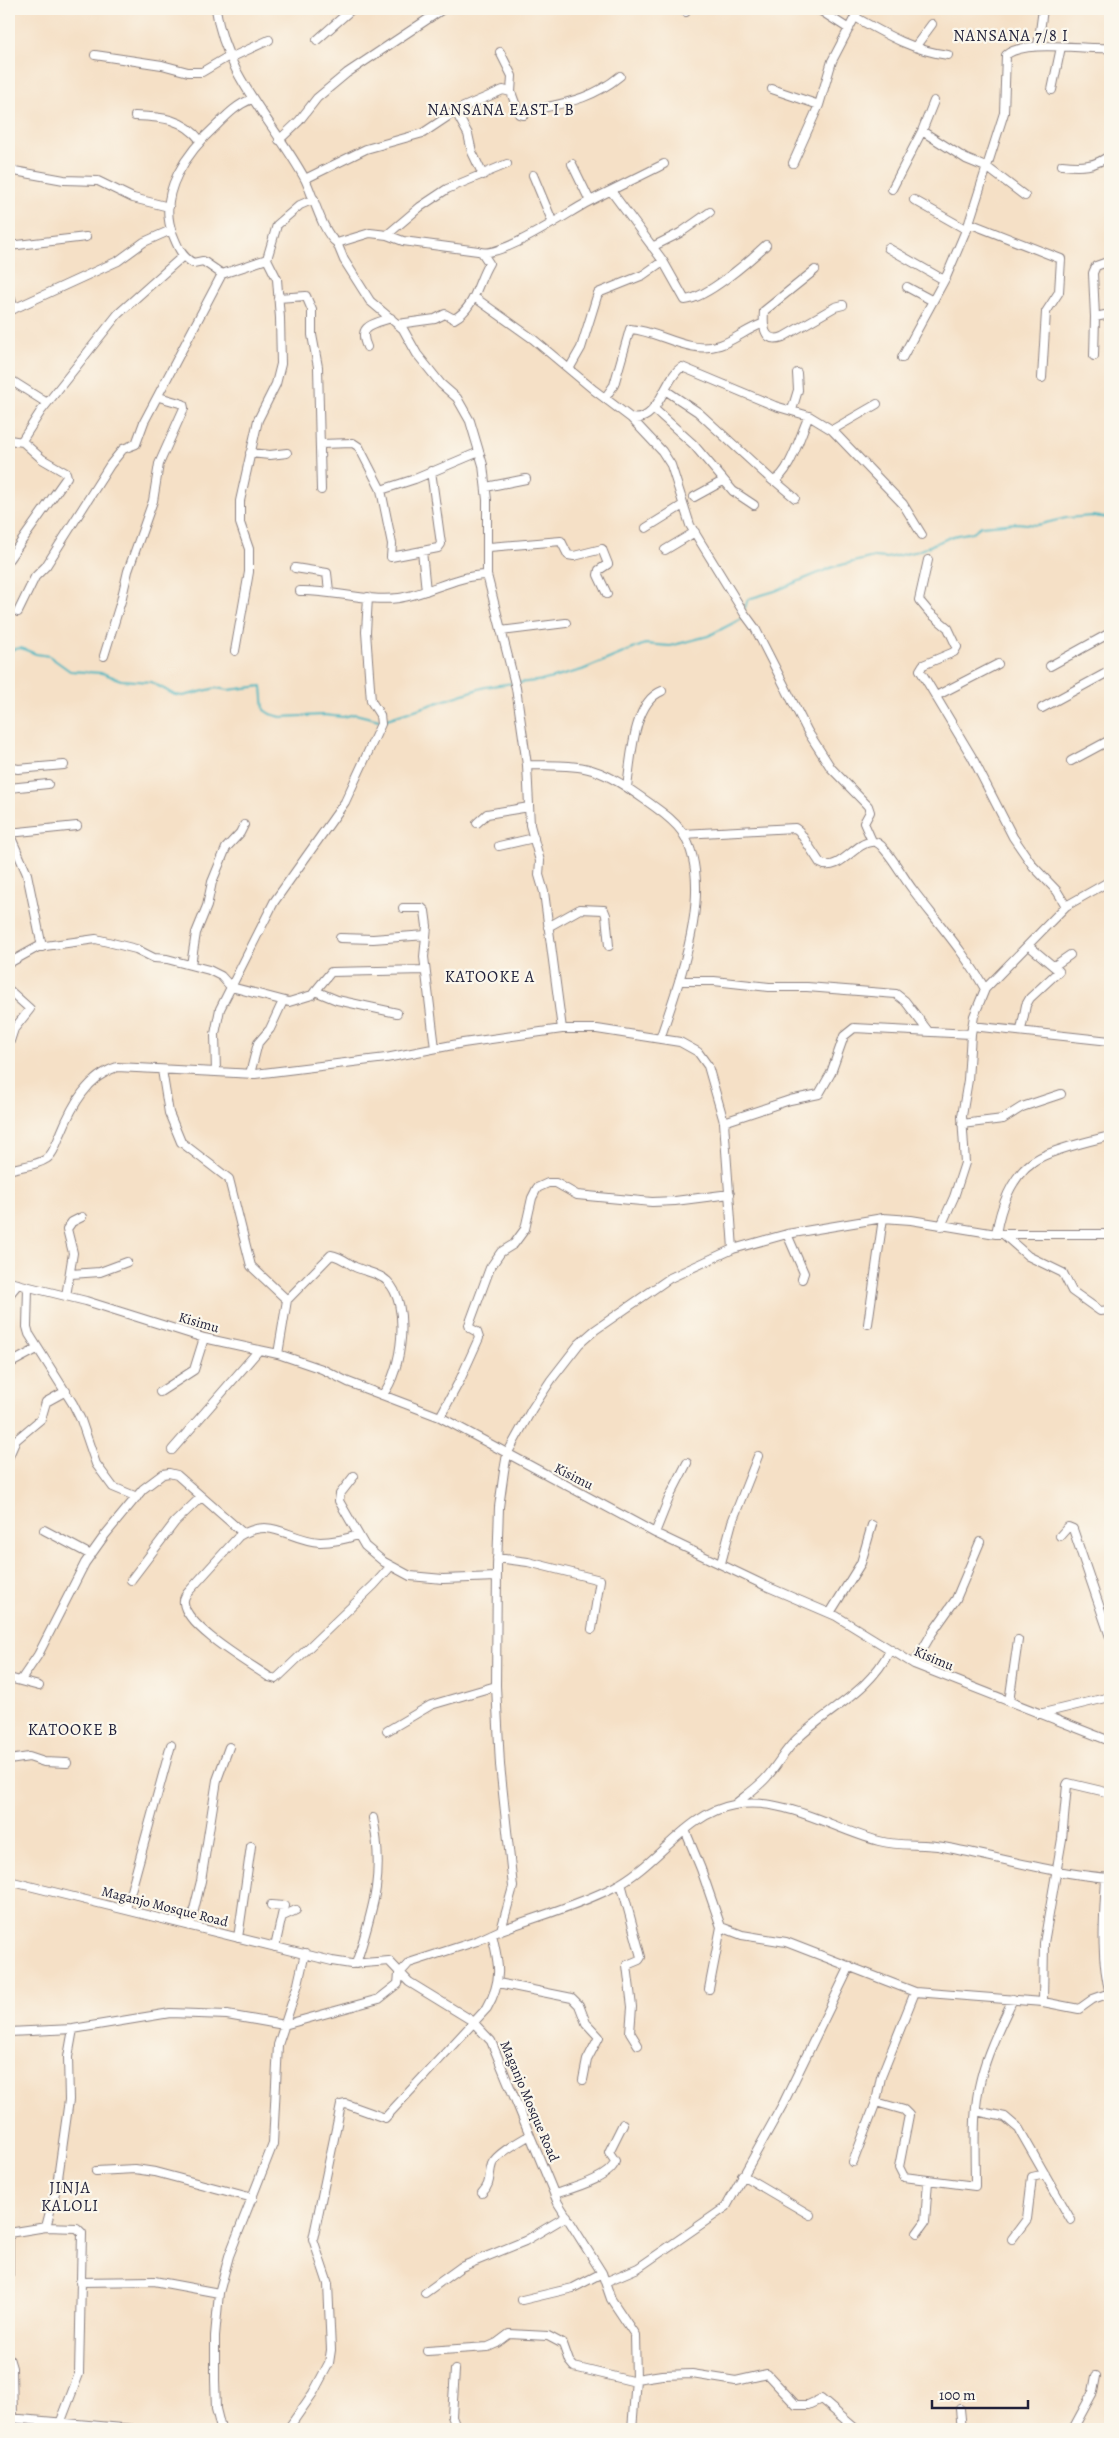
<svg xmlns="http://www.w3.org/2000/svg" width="1119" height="2438" font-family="Alegreya,serif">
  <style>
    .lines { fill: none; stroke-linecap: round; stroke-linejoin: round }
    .stream { stroke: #47b5c1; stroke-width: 2 }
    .minor-casing { stroke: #8c8180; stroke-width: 10 }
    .minor { stroke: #fff; stroke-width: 8 }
    .labels { text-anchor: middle; stroke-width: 4.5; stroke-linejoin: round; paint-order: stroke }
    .street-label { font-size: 14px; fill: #22223b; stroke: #fbf7ec }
    .quarter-label { font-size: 16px; letter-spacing: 1px; fill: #22223b; stroke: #fbf7ec }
  </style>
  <rect width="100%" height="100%" fill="#fbf7ec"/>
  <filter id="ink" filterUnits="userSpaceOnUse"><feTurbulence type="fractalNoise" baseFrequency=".02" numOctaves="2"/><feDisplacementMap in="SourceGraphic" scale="10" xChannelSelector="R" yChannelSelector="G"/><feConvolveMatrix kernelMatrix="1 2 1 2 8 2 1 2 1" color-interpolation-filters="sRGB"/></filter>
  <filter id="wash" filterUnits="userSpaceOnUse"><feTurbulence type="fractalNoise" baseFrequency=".0096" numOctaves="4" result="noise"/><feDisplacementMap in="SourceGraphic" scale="20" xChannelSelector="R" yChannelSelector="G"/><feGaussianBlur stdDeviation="1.12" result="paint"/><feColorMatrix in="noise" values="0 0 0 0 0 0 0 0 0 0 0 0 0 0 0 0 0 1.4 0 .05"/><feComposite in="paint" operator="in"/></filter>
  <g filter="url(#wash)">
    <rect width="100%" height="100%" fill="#f5e0c6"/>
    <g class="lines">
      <path class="stream" d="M745 608 748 599 775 591 833 567 874 557 887 558 918 551 953 536 973 532 981 526 1017 523 1037 525 1066 518 1092 516 1110 518
        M9 650 21 648 36 654 49 656 70 671 102 673 121 680 151 682 175 695 183 696 216 688 228 690 262 686 264 710 270 714 281 717 324 715 343 717 355 714 379 720
        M518 683 545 680 582 670 645 644 670 646 708 636 745 617
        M384 720 485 687 513 683"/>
    </g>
  </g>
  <g filter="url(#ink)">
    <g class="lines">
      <defs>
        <path id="minor" d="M216 9C225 76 274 122 305 179 313 195 323 234 337 243L344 260 370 301 403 329 417 354 441 384 457 398 470 421 483 465 487 500V575L516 688 527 765 530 825 540 861 539 875 544 892 562 1029
          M818 9 849 29
          M686 12 687 9
          M855 17C885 34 914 51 948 55
          M317 40 352 9
          M1038 46 1043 9
          M915 47 932 24
          M500 52 512 76 511 92
          M95 55 162 65 188 72H202L229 56
          M230 58 269 40
          M772 89 819 105
          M1052 90 1061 47
          M456 112 468 134 472 152 483 175
          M135 116C162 117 183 118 201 141
          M922 131 934 101
          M279 140 299 121 317 98 347 73 443 9
          M793 163 819 105 832 61 859 9
          M572 164 590 201
          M1062 165C1081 167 1095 167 1110 155
          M9 170 64 180 98 181 133 198 169 207
          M533 175 553 223
          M305 179 366 149 423 133 459 109 503 90 511 92 519 114 524 115 529 111C564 103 591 100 620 76
          M892 189 922 131 966 159 988 168 1025 196
          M611 191 663 261 685 300C707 298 749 261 766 245
          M914 200 967 230
          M969 223 1061 259 1059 292 1046 312 1042 378
          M387 235 420 207 447 189 507 164
          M337 243 370 233 387 235 403 241 478 251C498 261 567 213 588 202 613 189 639 177 664 164
          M9 246 86 237
          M652 247 680 233 710 212
          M888 248 944 280
          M815 270 764 311C763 325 763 344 783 337L835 307 843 305
          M222 274 203 261 193 263C181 256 178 247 173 235 156 193 188 151 218 124 228 114 238 104 252 99
          M907 287 933 301
          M9 293 14 309
          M474 297 533 339 594 390 631 418C659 424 664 377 682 367L775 406 809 416 832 430 877 404
          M278 298 306 296 312 310V335L318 367 321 490
          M9 311 118 261 144 242 171 230
          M1095 317 1110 314
          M398 324 435 319 445 314 454 319C476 307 477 282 489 263L483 254
          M367 347C357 325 373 324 391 318
          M1094 356 1095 317 1093 273 1096 266 1110 261
          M902 358 947 275 969 223 1004 113 1006 55C1025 39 1085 50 1110 48
          M569 369 581 348 598 293 643 275 663 261
          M9 379 47 403
          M665 390 698 412 773 481C790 475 801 432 809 416
          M605 398 614 385 630 329C661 331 688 355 720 345 735 340 747 329 762 324
          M653 408 693 444 733 491 754 505
          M792 410 798 390 797 373
          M631 418 662 451 671 465 690 525 744 613 755 628 808 732 831 768 868 806 870 812 864 823 872 841
          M832 430 903 504 922 535
          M9 440 23 442
          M320 444 353 443 359 447 381 490 392 544 391 557 438 548 441 544 431 471
          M250 453 270 455 287 453
          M775 481 795 498
          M486 487 526 479
          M381 490 415 479 479 452
          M694 497 723 481
          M646 528 683 505
          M489 547 561 541 568 555 574 556 602 549 608 564 599 570 598 575 607 594
          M665 550 695 532
          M422 551 426 591
          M9 559 67 477 66 473 42 459 23 442V439L41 411 118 314 183 256
          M928 560 919 600 929 612 948 628 957 647 954 652 923 665 920 670 972 757 1013 837 1033 866 1057 891 1066 906
          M295 568 327 573 329 591
          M300 591C333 590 366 602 399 598 428 594 456 575 487 575
          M18 612 35 577 46 566 110 465 123 449 136 444 144 422 222 274 267 259 277 225 300 205 314 199
          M501 631 566 623
          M235 651 249 572V549L240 523V501L258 420 276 384 281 364 280 318 277 279 267 259
          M104 656 121 601 128 571 153 501 159 464 184 408 183 404 159 397
          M1050 666 1110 633
          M936 696 998 664
          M1042 708 1110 671
          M1071 761 1110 740
          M527 765C548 766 572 764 592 770 612 776 631 790 648 802 660 811 673 819 682 832 717 886 678 984 660 1039
          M9 767 18 769 64 765
          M627 787C631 760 633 702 662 691
          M9 788 48 784
          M477 823 487 814 529 807
          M9 833 27 874 42 947
          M9 833 77 826
          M683 834 795 828 799 831 820 863C838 874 854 843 871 842 876 841 881 845 884 849 895 861 903 877 913 890 938 923 965 953 985 989
          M499 846 534 838
          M403 908H422L425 911 427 926 424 957 435 1048
          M548 927 580 909 604 910 606 915 609 946
          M340 938 373 939 426 935
          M9 963 38 947 96 939 136 949 154 958 167 959 209 970 221 976 231 987 289 1002 312 995 331 972 425 970
          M191 965 196 933 207 906 212 882 226 848 240 833 244 825
          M1054 966 1070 955
          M679 981H714L769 987H807L896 994 905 1001 928 1031
          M9 990 30 1009 14 1029 9 1044
          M315 991 337 1000 397 1013
          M972 1026 1110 1041
          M1021 1030 1026 1005 1030 998 1059 971 1028 945
          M162 1070 169 1113 181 1142 229 1179 251 1266 287 1300 278 1354
          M216 1072 215 1034 220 1009 274 902 345 802 381 724 380 715 371 701 366 632 368 597
          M250 1074 258 1043 270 1029 283 1001
          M724 1122 790 1100 819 1094 831 1073 844 1036 854 1028 971 1034
          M962 1124 1003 1119 1022 1107 1061 1094
          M9 1170C20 1166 36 1166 46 1159 54 1154 57 1141 61 1133 72 1106 88 1076 117 1067L255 1074 386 1058 463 1043 562 1029H597L680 1042 698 1052 708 1066 724 1122 733 1249
          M941 1226 954 1197 965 1163 962 1116 968 1080 971 1034 974 1016 985 989 1066 906 1110 881
          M787 1234 804 1273 802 1279
          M996 1234C1000 1209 1011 1176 1034 1161 1050 1150 1090 1141 1110 1136
          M1003 1234 1028 1256 1063 1273 1072 1291 1100 1311 1110 1310
          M71 1274 100 1272 127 1262
          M9 1282 86 1301 204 1338 278 1354 322 1369 348 1382 440 1417 655 1533 766 1586 836 1616 914 1664 1110 1741
          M28 1287 27 1327 29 1334 73 1404 81 1420 96 1464 113 1487 137 1497
          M9 1295 18 1284
          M66 1296 73 1253 67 1229 72 1222 82 1217
          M287 1300 331 1255C340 1256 348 1263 355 1267 366 1272 379 1273 387 1281 411 1303 402 1371 383 1394
          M868 1324 883 1218
          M9 1364 37 1349
          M160 1392 194 1370 204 1338
          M440 1417 460 1380 479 1338 477 1332 470 1328 469 1325 490 1268 501 1252 514 1244 525 1229 532 1198 537 1188 548 1183H556L577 1195 652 1202 675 1201 730 1194
          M172 1450 259 1350
          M9 1456 16 1440 41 1419 46 1402 66 1391
          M354 1476 340 1494 339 1501 365 1546 384 1562 410 1576 443 1579 497 1577
          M44 1530 91 1555
          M655 1533 669 1498 687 1463
          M358 1535C346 1539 333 1542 320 1542 287 1540 273 1516 239 1536L190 1590C187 1593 183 1598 184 1603 186 1627 250 1664 269 1677L276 1679 374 1585 391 1566
          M1060 1536 1068 1527 1073 1529 1110 1637
          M497 1558 528 1562 600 1580 592 1629
          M721 1563 732 1522 758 1456
          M131 1580 175 1522 201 1497
          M830 1613 861 1563 872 1525
          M914 1664 932 1633 956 1599 980 1542
          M9 1678 39 1686
          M21 1680 38 1655 85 1563 105 1535 143 1489 163 1474 169 1473 177 1475 243 1533
          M1009 1702 1018 1640
          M1039 1714 1110 1697
          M387 1731 431 1705 496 1686
          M9 1760 29 1757 44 1762 67 1763
          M734 1805C745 1796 757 1788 766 1778 777 1766 785 1750 797 1739 831 1707 869 1692 890 1650
          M685 1830 701 1869 721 1927 709 1989
          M1106 1878C1104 1918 1100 1955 1110 1994
          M9 1881 332 1961 351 1964 389 1961 409 1982 471 2020 491 2041 558 2203 602 2273 611 2299 635 2335 636 2379 632 2429
          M621 1883 641 1957 639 1960 627 1965 632 2007 630 2032 638 2045
          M271 1905 284 1906 275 1947
          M126 1909 171 1745
          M283 1916 296 1910
          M190 1926 201 1881 217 1780 229 1747
          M721 1927 742 1935 786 1942 915 1992 1043 2002 1079 2009 1093 1999 1110 1993
          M501 1930C539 1916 579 1905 614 1887 658 1865 686 1813 734 1805 785 1796 832 1829 879 1841 901 1847 922 1843 943 1847 999 1857 1054 1874 1110 1878
          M238 1938 251 1846
          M356 1964C373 1909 385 1876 373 1818
          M498 1983 572 1998 579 2005 586 2023 599 2037 587 2060 583 2080
          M1043 2002 1044 1943 1062 1839 1067 1785 1068 1783 1110 1793
          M9 2032 73 2029 170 2013 227 2015 284 2025 379 1999 398 1984 399 1974 409 1963 477 1941 501 1930 513 1887 500 1765 496 1686 497 1567 499 1507 504 1471 507 1454 532 1409 551 1380 579 1344 595 1330 670 1278 733 1249 787 1234 883 1218 911 1220 996 1234H1110
          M876 2102 904 2110 909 2115 899 2167 904 2177 975 2186C975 2150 972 2112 981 2078 988 2050 1001 2025 1013 1999
          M976 2111 1005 2117 1019 2129 1071 2220
          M853 2162 876 2102 881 2077 915 1992
          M96 2171 135 2169 155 2172 253 2198
          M742 2175 810 2215
          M482 2193C492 2183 488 2175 492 2164 496 2154 520 2141 530 2135
          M555 2194C569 2189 612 2178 615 2161L609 2152 623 2124
          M46 2227 77 2228 82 2233 79 2374 61 2421
          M917 2233 925 2222 928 2181
          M1012 2239 1027 2219 1032 2177 1045 2174
          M9 2278V2233L46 2227 57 2185 69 2100 68 2057 73 2029
          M80 2282 154 2281 219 2293
          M605 2282 638 2268 726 2207 783 2104 850 1966
          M425 2293 461 2267 525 2241 567 2216
          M522 2300 573 2288 602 2273
          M427 2351 488 2347 497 2343 509 2334 548 2336 563 2344 569 2361 574 2367 636 2382
          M9 2358 12 2368 13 2418
          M455 2370 452 2416 457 2429
          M636 2379 662 2375 692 2374 736 2381 767 2374 796 2405H808L821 2399 856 2429
          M960 2409 962 2429
          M9 2418 134 2429
          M221 2429 216 2409 215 2380V2336L219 2293 229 2256 273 2144 278 2045 298 1984 305 1953
          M288 2429 313 2393 329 2363 331 2350 328 2284 313 2239 341 2105 346 2104 385 2118 487 2008C503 1980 499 1964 492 1934
          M1073 2429 1093 2392 1096 2376"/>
      </defs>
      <use href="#minor" class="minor-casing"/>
      <use href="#minor" class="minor"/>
    </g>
  </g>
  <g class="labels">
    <g class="street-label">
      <text transform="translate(199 1322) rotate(16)" y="5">Kisimu</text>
      <text transform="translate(574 1476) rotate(27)" y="5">Kisimu</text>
      <text transform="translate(934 1658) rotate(23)" y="5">Kisimu</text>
      <text transform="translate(165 1906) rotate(14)" y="5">Maganjo Mosque Road</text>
      <text transform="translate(530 2101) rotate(67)" y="5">Maganjo Mosque Road</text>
    </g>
    <g class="quarter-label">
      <text x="1011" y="41">NANSANA 7/8 I</text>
      <text x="501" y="115">NANSANA EAST I B</text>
      <text x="490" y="982">KATOOKE A</text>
      <text x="73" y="1735">KATOOKE B</text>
      <text x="70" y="2193">JINJA<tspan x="70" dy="18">KALOLI</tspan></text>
    </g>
  </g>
  <rect width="1119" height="2438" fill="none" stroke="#fbf7ec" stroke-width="30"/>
  <path d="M932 2400v8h96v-8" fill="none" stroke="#22223b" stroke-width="2.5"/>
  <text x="939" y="2400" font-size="15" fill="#22223b" stroke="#fbf7ec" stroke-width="4" paint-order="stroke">100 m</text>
</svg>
